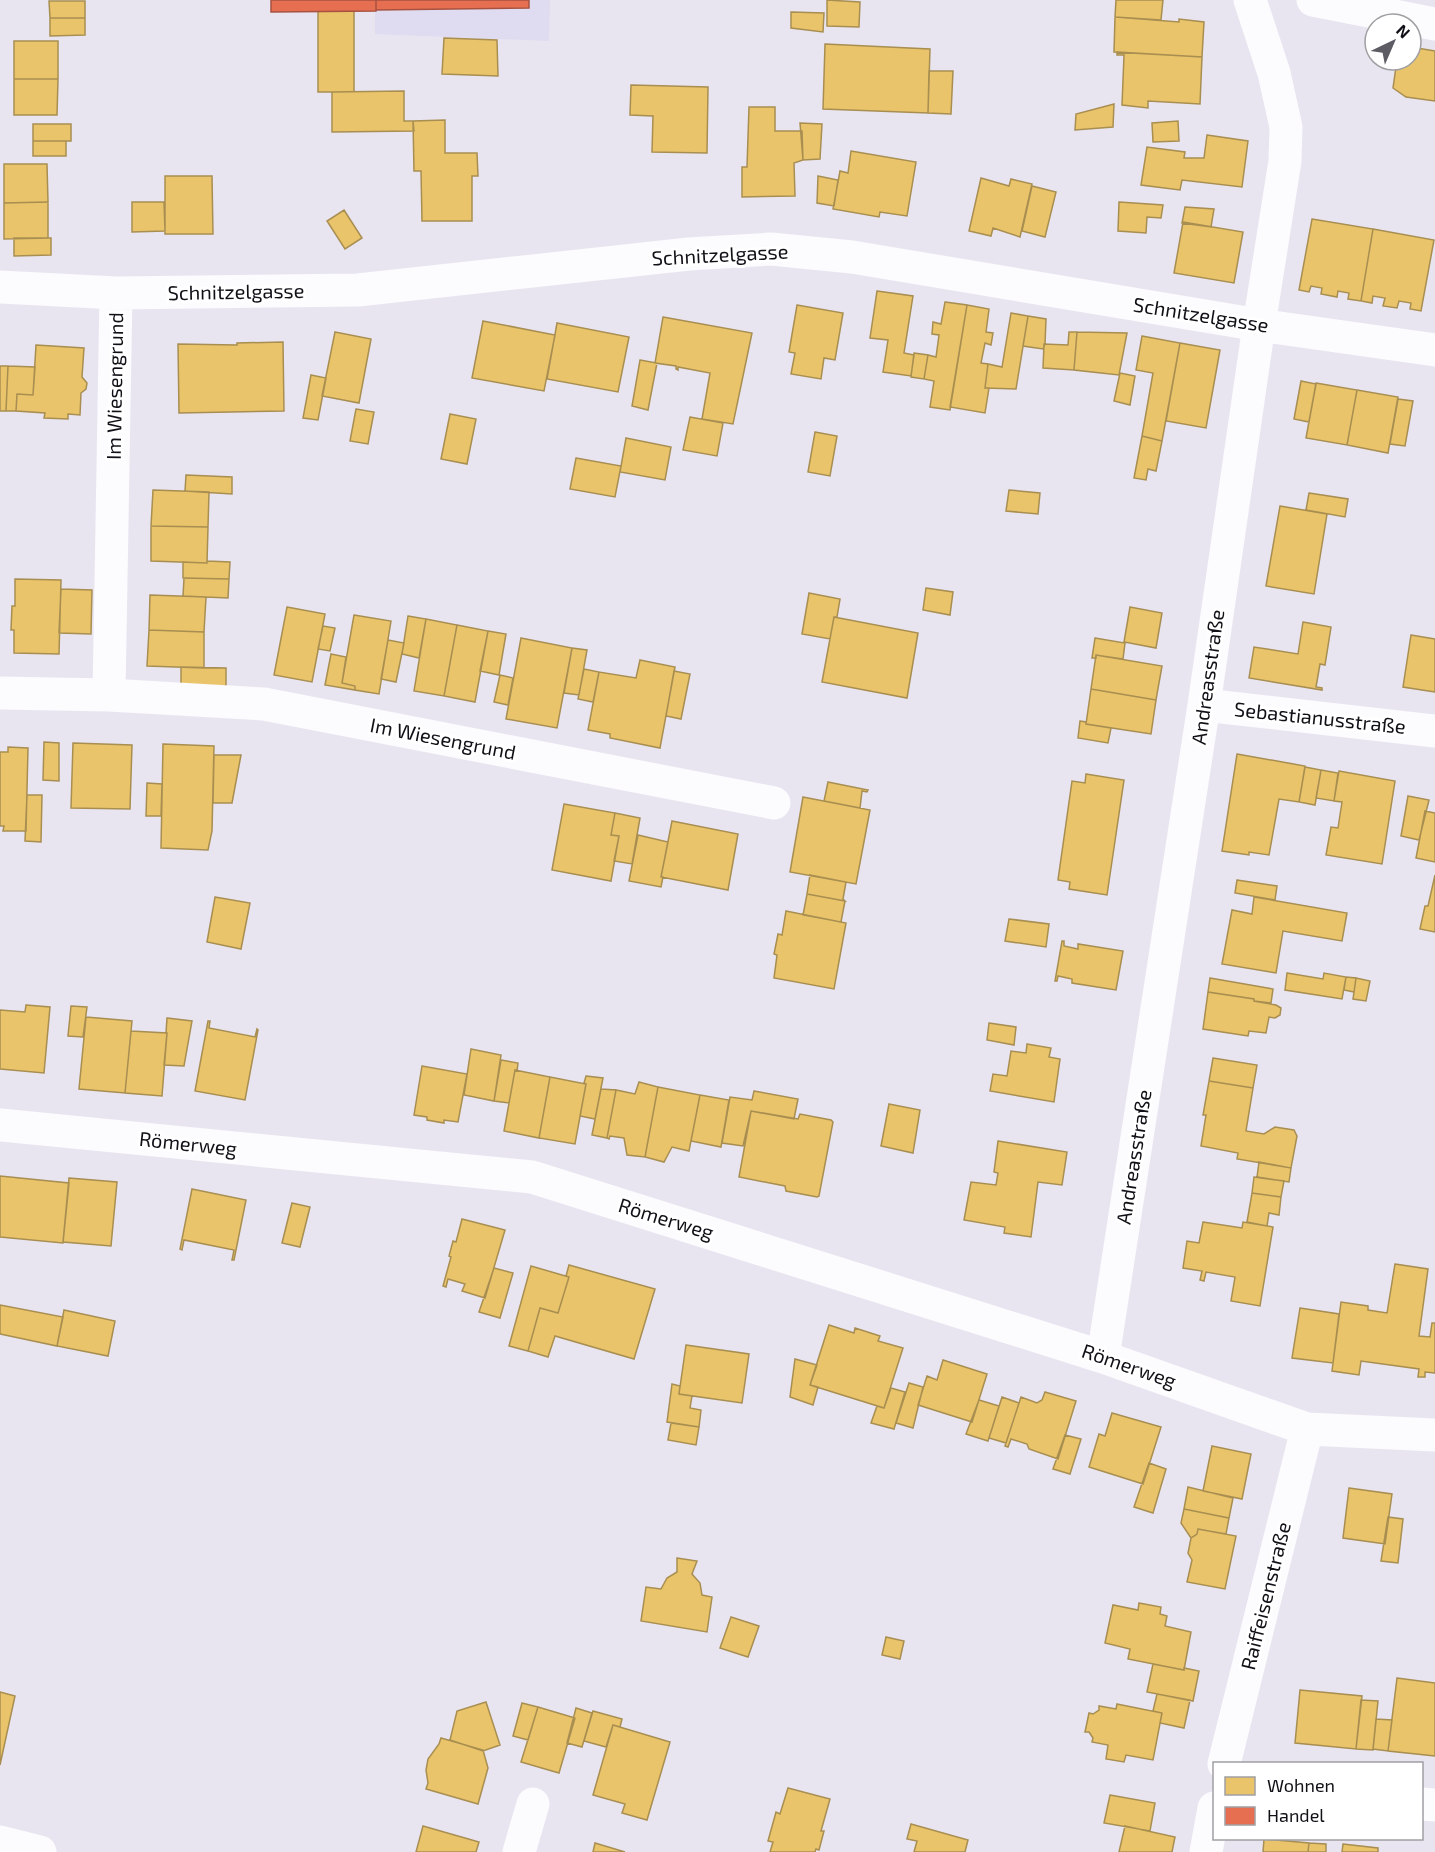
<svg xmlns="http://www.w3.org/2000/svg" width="1435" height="1852" font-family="'Exo 2',sans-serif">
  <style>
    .built { fill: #dfdbf0 }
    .homes { fill: #e9c46a; stroke: #a88e51; stroke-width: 1.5 }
    .shops { fill: #e76f51; stroke: #a75240; stroke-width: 1.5 }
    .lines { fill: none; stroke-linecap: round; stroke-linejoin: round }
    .minor { stroke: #fcfbfd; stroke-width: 33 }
    .labels { text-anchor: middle; stroke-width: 6; stroke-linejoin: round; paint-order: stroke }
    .street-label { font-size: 20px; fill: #121017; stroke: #fff }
  </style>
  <rect width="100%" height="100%" fill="#e8e5f1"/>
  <path class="built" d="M375 0H550L549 41 375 34Z"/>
  <path class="homes" d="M827 0 860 2 859 27 827 26Z
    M1116 0H1163L1161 20 1115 17Z
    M49 1H85V18H50Z
    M318 11H354V92H318Z
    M791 12 824 13 823 32 791 28Z
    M1115 17 1179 22V19L1204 22 1202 57 1114 52Z
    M50 18H85V35L50 36Z
    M444 38 497 40 498 76 442 74Z
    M14 41H58V79H14Z
    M825 44 930 49 928 113 823 109Z
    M1411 47 1435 51V101L1406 97 1393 88 1397 60H1411Z
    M1117 52 1202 57 1200 104 1148 101V108L1122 105 1124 55H1117Z
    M929 71H953L951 114 928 113Z
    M14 79H58L57 115H14Z
    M631 85 708 87 707 153 652 152 653 116 630 115Z
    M404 91V121H413L414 131 332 132V92Z
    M1114 104 1113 127 1075 130 1076 114Z
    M749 107H775V131H802L803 160 794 163 795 196 742 197V167H747Z
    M445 120V153H477L478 176H472V221H422L421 171H414L413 121Z
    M1178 121 1179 141 1153 142 1152 123Z
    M800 123 822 124 820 159 803 160Z
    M33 124H71V141H33Z
    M1207 135 1248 141 1242 187 1182 180 1180 190 1141 185 1147 147 1185 152 1184 158H1204Z
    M33 141H66V156H33Z
    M851 151 916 162 907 216 880 212 879 217 833 209 840 171 848 173Z
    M4 164H47L48 202 4 203Z
    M165 176H212L213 234H165Z
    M818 176 838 180 834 206 817 203Z
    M981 178 1009 186 1011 179 1032 184 1020 237 993 228 991 236 969 231Z
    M1032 186 1056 192 1045 237 1022 231Z
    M48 202V238L4 239V203Z
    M132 202H164L165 231 132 232Z
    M1119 202 1163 205 1161 218 1147 217 1146 233 1118 231Z
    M1185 207 1214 209 1211 227 1182 223Z
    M344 210 362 238 345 249 327 221Z
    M1312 219 1373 229 1361 301 1348 299 1349 293 1338 291 1337 297 1321 294 1322 288 1311 286 1309 292 1299 290Z
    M1183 222 1243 232 1234 283 1174 273Z
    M1373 229 1434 240 1421 311 1410 309 1411 303 1399 301 1397 308 1383 306 1385 298 1373 296 1372 303 1361 301Z
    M14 238H51V255L14 256Z
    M877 291 913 296 904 353 914 355 911 376 883 372 888 340 870 338Z
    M945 302 967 305 950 410 930 407 934 381 924 379 928 355 936 357 939 335 932 334 933 322 941 324Z
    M797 305 843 313 835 360 824 358 821 379 791 374 795 353 789 352Z
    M967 305 989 309 986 332 993 333 991 345 985 343 981 363 988 364 985 388H989L985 413 950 407Z
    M1011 313 1028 316 1016 389 985 388 988 364 1002 367Z
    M1028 316 1046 319 1045 344 1043 349 1023 346Z
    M663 317 752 333 733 424 702 419 710 373 678 367V370L676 369V366L655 363Z
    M483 321 555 335 544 391 472 378Z
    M557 323 629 337 618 392 547 379Z
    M335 332 371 339 359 403 322 396Z
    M1069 332H1077L1074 370 1043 368 1044 344 1068 345Z
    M1077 332 1127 333 1119 375 1074 370Z
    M1142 336 1180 343 1162 441 1142 436 1153 373 1136 370Z
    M283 342 284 411 179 413 178 344 237 345V343Z
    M1180 343 1220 350 1206 428 1166 421Z
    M36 345 84 348 82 377 87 383 86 389 81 393 80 415 68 414V419L44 418 45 413 16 411 17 394 33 395Z
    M914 353 928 355 924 379 911 377Z
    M640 360 657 363 648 410 632 406Z
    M0 366H8L6 411H0Z
    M8 366 35 367 33 395 17 394 16 411H6Z
    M1120 373 1135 376 1130 405 1114 401Z
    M311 375 326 378 318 420 303 418Z
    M1301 381 1316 384 1309 422 1294 419Z
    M1316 383 1357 390 1347 445 1306 438Z
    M1357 390 1398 397 1388 453 1347 445Z
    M1398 399 1413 401 1405 446 1390 444Z
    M356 409 374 412 368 444 350 441Z
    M450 414 476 419 467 464 441 459Z
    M690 417 723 423 717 456 683 450Z
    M815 432 837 436 830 476 808 472Z
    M1142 436 1162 441 1156 471 1148 469 1146 480 1134 478Z
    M626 438 671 447 665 480 620 472Z
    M576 458 621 466 615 497 570 489Z
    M186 475 232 477V494L185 491Z
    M153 490 209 492 208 527 151 526Z
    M1009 490 1040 493 1038 514 1006 511Z
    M1309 493 1348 499 1345 517 1306 510Z
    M1280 506 1327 514 1314 594 1266 586Z
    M151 526 208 527 207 563 151 561Z
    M207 561 230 562 229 579 183 578V562L207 563Z
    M184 578 229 579 228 598 183 596Z
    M15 579 61 580 59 654 14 653V630H11L12 606H15Z
    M926 588 953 592 950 615 923 610Z
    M61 589 92 590 91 634 59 633Z
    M809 593 840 599 837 617H834L830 639 802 634Z
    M150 595 206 597 204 632 149 630Z
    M287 607 325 614 312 682 274 675Z
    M1130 607 1162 613 1156 648 1124 642Z
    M354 615 391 621 379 694 355 690V686L342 683Z
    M408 616 426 619 419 658 402 654Z
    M834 617 918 633 907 698 822 682Z
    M426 619 457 625 444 696 414 691Z
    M1303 622 1331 627 1325 665 1320 664 1316 687 1322 688V690L1249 678 1254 647 1298 654Z
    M457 625 488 631 475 702 444 696Z
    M323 626 335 628 330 651 318 649Z
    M149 630 204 632V668L147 666Z
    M488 631 506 634 499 675 480 671Z
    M1411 635 1435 639V692L1403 687Z
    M521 638 572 648 557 728 506 719Z
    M1095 638 1125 643 1123 659 1096 655V658H1092Z
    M388 640 404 643 396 682 381 679Z
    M572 648 587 650 579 695 564 693Z
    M331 654 346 657 342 683 355 686V690L325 685Z
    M1096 655 1162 666 1156 700 1091 689Z
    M640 660 675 667 660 748 610 738V734L588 730 599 672 636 678Z
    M181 667 226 668V686L181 685Z
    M584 669 599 672 593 702 578 699Z
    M674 671 690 674 681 719 666 716Z
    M500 675 513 678 508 705 494 702Z
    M1091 689 1156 700 1151 734 1086 724Z
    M1080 721 1086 722V724L1111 728 1108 743 1078 738Z
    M44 742 59 743V781L43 780Z
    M73 743 132 745 130 809 71 808Z
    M163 744 214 746 212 831 208 850 161 848Z
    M8 747 28 748 26 831H3L4 826H0V752H8Z
    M1237 754 1305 766 1299 802 1279 799 1269 855 1249 852V855L1222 851Z
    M214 755H241L232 803H213Z
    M1305 767 1321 770 1315 805 1299 802Z
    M1321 770 1338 773 1334 801 1316 798Z
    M1339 771 1395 781 1382 864 1326 855 1331 827 1338 828 1342 802 1334 801Z
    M1086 774 1124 780 1107 895 1069 889 1070 882 1058 880 1072 781 1085 783Z
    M828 782 868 790 867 792 862 791 860 808 824 801Z
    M147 783 162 784 161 816H146Z
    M27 795H42L41 842 25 841Z
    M1408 796 1429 800 1419 840 1401 836Z
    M803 797 870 810 856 884 790 872Z
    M564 804 615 813 611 835 619 836 611 881 552 870Z
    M1425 811 1435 813V862L1416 858Z
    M615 813 640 818 632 864 614 861 619 836 611 835Z
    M672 821 738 834 728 890 661 877Z
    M638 835 668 842 661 877H663L661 887 629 881Z
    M810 875 846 882 843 899 845 901 807 894Z
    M1435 875V932L1420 929 1425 906H1428Z
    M1237 880 1277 886 1275 900 1235 893Z
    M807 894 845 901 841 922 803 915Z
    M215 897 250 903 241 949 207 942Z
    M1254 897 1347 913 1342 941 1283 931 1276 973 1222 964 1232 910 1252 914Z
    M786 911 846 923 834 989 774 978 777 955 774 954 778 934 782 935Z
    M1009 919 1049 924 1046 947 1005 941Z
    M1062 941H1064V946L1078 949V944L1123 951 1116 990 1072 983V979L1058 976 1057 981H1055Z
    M1287 973 1323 979 1324 973 1346 977 1342 999 1285 990Z
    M1346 977 1356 978 1354 992 1344 990Z
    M1210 978 1273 989 1271 1003 1254 1001V999L1208 992Z
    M1356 978 1370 981 1366 1001 1353 999Z
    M1208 992 1254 999V1001L1276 1005 1281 1008 1280 1015 1275 1018 1269 1017 1266 1033 1249 1031 1248 1036 1203 1029Z
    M26 1005 50 1007 44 1073 0 1069V1010L25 1012Z
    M71 1006 87 1007 83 1037 68 1036Z
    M86 1017 132 1021 125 1093 79 1089Z
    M167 1018 192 1021 184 1066 164 1065 167 1033H166Z
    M208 1021H210L209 1028 255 1037 257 1029 258 1030 245 1100 195 1091Z
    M989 1023 1016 1027 1014 1045 987 1040Z
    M131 1031 167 1033 162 1096 125 1093Z
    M1027 1044 1051 1048 1049 1057 1060 1059 1054 1102 990 1091 993 1074 1007 1076 1011 1051 1026 1053Z
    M471 1049 501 1055 494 1101 464 1095Z
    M1213 1058 1257 1065 1253 1088 1209 1081Z
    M501 1060 518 1063 517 1071 515 1070 509 1103 494 1101Z
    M422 1066 467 1074 458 1122 444 1120V1123L427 1120V1117L414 1115Z
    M515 1070 550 1077 539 1138 504 1131Z
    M586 1076 603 1078 595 1119 580 1116 586 1084 584 1083Z
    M550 1077 586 1084 575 1144 539 1138Z
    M1209 1081 1253 1088 1246 1131 1264 1134 1275 1127 1294 1130 1297 1136 1291 1168 1237 1159 1238 1153 1201 1146 1206 1115H1203Z
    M639 1082 658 1087 645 1157 627 1155 624 1138 610 1136 609 1139 607 1138 616 1090 635 1094Z
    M658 1087 700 1095 689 1151 672 1147 664 1162 645 1157Z
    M601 1089 616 1090 607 1138 592 1135Z
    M754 1091 798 1099 794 1119 751 1111 743 1146 722 1143 730 1097 752 1100Z
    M700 1095 729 1100 721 1147 691 1141Z
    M889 1104 920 1110 913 1153 881 1146Z
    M751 1111 798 1119 800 1114 831 1120 833 1122 819 1196 817 1197 786 1191 785 1186 739 1177Z
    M998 1141 1067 1152 1062 1185 1038 1182 1031 1237 1004 1233 1005 1227 964 1220 971 1182 996 1185 998 1173 994 1172Z
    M1259 1162 1291 1168 1289 1182 1257 1177Z
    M0 1176 69 1183 63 1243 0 1237Z
    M1254 1177 1284 1181 1281 1197 1252 1193Z
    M69 1178 117 1182 111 1246 63 1242Z
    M192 1189 246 1200 234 1260H232L234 1250 184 1240 182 1250 180 1249Z
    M1252 1193 1281 1197 1279 1215 1269 1213 1267 1226 1247 1222Z
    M292 1203 310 1207 300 1247 282 1243Z
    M462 1219 505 1230 485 1298 462 1291 465 1284 448 1279 446 1287 443 1286 451 1257 449 1256 453 1241 456 1242Z
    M1203 1222 1242 1228 1243 1222 1273 1227 1260 1306 1231 1301 1235 1277 1206 1272 1204 1281 1200 1280 1202 1271 1183 1268 1187 1241 1199 1243Z
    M1395 1264 1428 1269 1419 1336 1430 1337 1432 1323H1435V1373L1425 1372V1377H1418L1419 1369 1361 1361 1359 1375 1332 1371 1341 1302 1368 1306V1310L1387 1313Z
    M569 1265 655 1289 634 1359 555 1336 548 1357 528 1351 540 1308 558 1313 569 1277 566 1276Z
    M531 1266 569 1277 558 1313 540 1308 528 1351 509 1346Z
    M494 1268 513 1273 500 1318 479 1312Z
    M0 1305 63 1317 57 1346 0 1334Z
    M1300 1308 1339 1314 1333 1363 1292 1358Z
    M64 1310 115 1321 108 1356 57 1346Z
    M829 1325 854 1333 855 1328 880 1336 878 1341 903 1348 884 1408 810 1385Z
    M686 1345 749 1354 742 1403 679 1394Z
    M795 1359 817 1365 810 1385 818 1387 813 1405 790 1397Z
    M943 1360 987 1374 972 1422 918 1405 927 1376 937 1380Z
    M909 1383 923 1387 913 1428 896 1423Z
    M672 1384 680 1386 679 1394 692 1396 690 1408 701 1410 699 1427 667 1422Z
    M891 1388 905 1392 894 1429 871 1423 877 1406 884 1408Z
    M1045 1392 1076 1401 1058 1459 1029 1449 1027 1444 1011 1439 1008 1447 1005 1446 1021 1397 1037 1403 1042 1400Z
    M1002 1397 1019 1403 1006 1443 989 1438Z
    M979 1400 999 1406 988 1441 966 1434Z
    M1112 1413 1161 1427 1143 1484 1089 1467 1099 1434 1105 1436Z
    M671 1423 699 1427 696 1445 668 1440Z
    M1065 1435 1081 1439 1070 1474 1053 1469Z
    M1212 1446 1251 1454 1242 1499 1203 1491Z
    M1149 1463 1166 1469 1153 1513 1134 1507Z
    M1188 1487 1233 1498 1229 1518 1184 1509Z
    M1349 1488 1392 1494 1385 1544 1343 1538Z
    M1184 1509 1229 1518 1226 1534 1198 1529 1197 1534 1191 1538 1181 1523Z
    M1388 1517 1403 1519 1398 1563 1381 1561Z
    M1198 1529 1236 1536 1225 1589 1187 1582 1192 1560 1188 1553 1191 1538 1197 1534Z
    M677 1558 697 1561 692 1574 700 1583 702 1595 712 1597 707 1632 641 1621 646 1587 661 1589 667 1578 677 1572Z
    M1139 1603 1161 1607 1160 1614 1167 1616 1165 1626 1191 1632 1184 1670 1128 1659 1130 1649 1105 1643 1113 1605 1138 1610Z
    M731 1617 759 1626 748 1657 720 1648Z
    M886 1637 904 1641 900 1659 882 1655Z
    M1153 1664 1184 1670V1668L1199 1671 1193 1701 1147 1692Z
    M1397 1678 1435 1683V1756L1388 1751Z
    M1300 1690 1362 1696 1356 1749 1295 1743Z
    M0 1692 15 1696 0 1765Z
    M1157 1694 1190 1700 1184 1728 1160 1723 1162 1713 1153 1711Z
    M1361 1700 1378 1701 1373 1750 1356 1749Z
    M486 1702 500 1745 483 1751 450 1740 457 1711Z
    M522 1703 538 1707 528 1740 513 1736Z
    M1117 1704 1162 1713 1153 1760 1126 1755 1124 1762 1106 1759 1108 1745 1092 1742 1093 1738 1089 1732H1085L1089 1713 1093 1714 1099 1710V1706L1116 1709Z
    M538 1707 575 1718 559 1773 521 1762Z
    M576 1708 592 1713 582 1747 567 1743Z
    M593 1711 622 1719 620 1727 613 1725 606 1747 584 1741Z
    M1376 1719 1392 1720 1388 1751 1373 1749Z
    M613 1725 670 1742 647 1820 622 1813 625 1804 593 1795Z
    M441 1738 483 1750 488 1768 478 1804 426 1789 428 1783 426 1770 428 1759 439 1744Z
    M788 1788 830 1799 821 1831H824L819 1850 816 1849 815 1852H770L773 1842 768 1841 776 1812 780 1814Z
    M1110 1795 1155 1803 1150 1831 1104 1823Z
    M911 1824 968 1840 965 1852H914L917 1841 907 1839Z
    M423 1826 479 1842 476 1852H416Z
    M1125 1826 1175 1837 1172 1852H1119Z
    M1264 1839 1309 1843 1308 1852H1263Z
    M595 1843 625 1852H593Z
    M1309 1843 1326 1844V1852H1308Z
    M1343 1844 1378 1848V1852H1342Z"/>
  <path class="shops" d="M271 0H376V11L271 12Z
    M376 0H529V8L376 10Z"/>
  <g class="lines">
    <path class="minor" d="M1313 0 1435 24
      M0 287 116 293 358 290 689 254 771 249 852 257 1259 325 1435 350
      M0 693 109 695 264 704 774 803
      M109 695 116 293
      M1204 705 1435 731
      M0 1125 532 1177 1103 1357 1307 1429 1435 1435
      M1103 1357 1204 705 1259 325 1285 161 1286 127 1274 73 1250 0
      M1224 1764 1307 1429
      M1422 1804 1435 1805
      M0 1842 40 1852
      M519 1852 533 1804
      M1206 1852 1214 1808"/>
  </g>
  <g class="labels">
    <g class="street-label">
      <text transform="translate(720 255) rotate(-3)" y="7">Schnitzelgasse</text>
      <text transform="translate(236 292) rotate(-1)" y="7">Schnitzelgasse</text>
      <text transform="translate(1201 315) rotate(9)" y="7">Schnitzelgasse</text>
      <text transform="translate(115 386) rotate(-89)" y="7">Im Wiesengrund</text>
      <text transform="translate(1208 677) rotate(-82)" y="7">Andreasstraße</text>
      <text transform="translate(1320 718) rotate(6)" y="7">Sebastianusstraße</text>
      <text transform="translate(443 739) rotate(11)" y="7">Im Wiesengrund</text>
      <text transform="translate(188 1144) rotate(6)" y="7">Römerweg</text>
      <text transform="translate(1134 1157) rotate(-81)" y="7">Andreasstraße</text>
      <text transform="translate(666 1219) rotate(17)" y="7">Römerweg</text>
      <text transform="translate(1129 1366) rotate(19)" y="7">Römerweg</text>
      <text transform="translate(1266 1596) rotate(-76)" y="7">Raiffeisenstraße</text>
    </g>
  </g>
  <rect x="1213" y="1762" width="210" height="78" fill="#ffffff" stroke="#a09fa2" stroke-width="1.5"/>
  <rect x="1225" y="1777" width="30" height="18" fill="#e9c46a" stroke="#a09fa2" stroke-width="1.5"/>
  <text x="1267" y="1792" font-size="18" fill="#121017">Wohnen</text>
  <rect x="1225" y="1807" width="30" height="18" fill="#e76f51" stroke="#a09fa2" stroke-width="1.5"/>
  <text x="1267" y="1822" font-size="18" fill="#121017">Handel</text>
  <g transform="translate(1393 42) rotate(44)"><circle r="28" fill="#ffffff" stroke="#a09fa2" stroke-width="1.5"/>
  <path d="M0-4.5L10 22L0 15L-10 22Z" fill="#5d5b63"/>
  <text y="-9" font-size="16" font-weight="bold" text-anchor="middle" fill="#121017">N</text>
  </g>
</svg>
